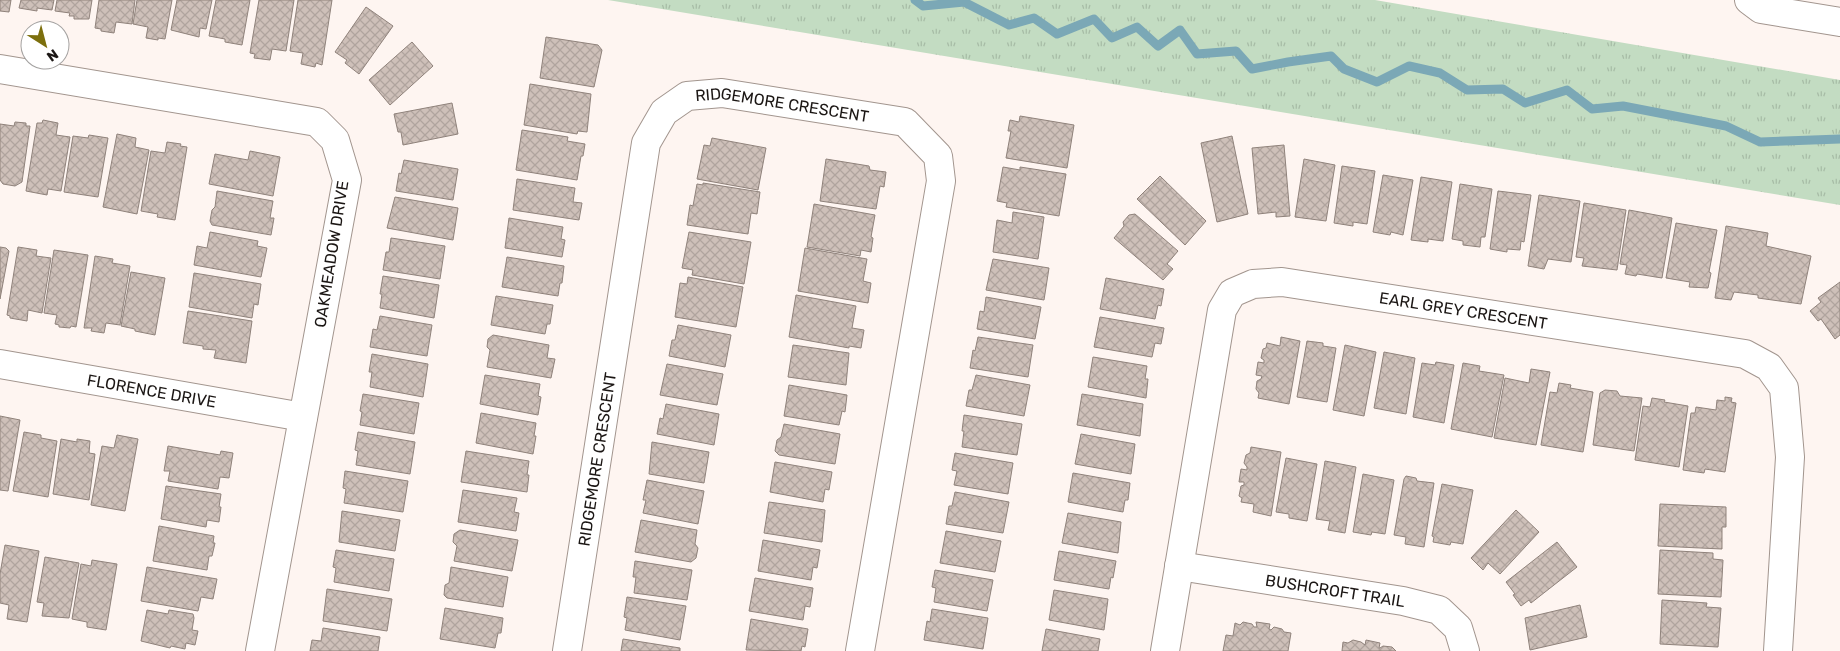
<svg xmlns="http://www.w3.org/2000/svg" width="1840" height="651" font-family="Rubik,sans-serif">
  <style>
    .park { fill: url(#park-tufts) }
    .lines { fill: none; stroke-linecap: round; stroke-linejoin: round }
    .stream { stroke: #7ba8b6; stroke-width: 9 }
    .building { fill: url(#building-cross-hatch); stroke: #8f827b }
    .street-casing { stroke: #a2958e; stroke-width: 30 }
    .secondary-casing { stroke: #a2958e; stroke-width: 30 }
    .street { stroke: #fff; stroke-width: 28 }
    .secondary { stroke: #fff; stroke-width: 28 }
    .labels { text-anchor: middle; stroke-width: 4.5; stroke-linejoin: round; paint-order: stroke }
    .street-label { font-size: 16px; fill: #1b1614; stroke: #fff }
  </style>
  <defs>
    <pattern id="park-tufts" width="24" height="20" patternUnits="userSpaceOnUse" patternTransform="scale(1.25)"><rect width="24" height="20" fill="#c3dcc2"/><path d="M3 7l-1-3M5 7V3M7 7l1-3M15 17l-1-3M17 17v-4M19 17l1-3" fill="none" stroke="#a7bca6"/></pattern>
    <pattern id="building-cross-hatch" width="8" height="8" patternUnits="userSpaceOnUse" patternTransform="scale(1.25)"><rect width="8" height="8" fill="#cec0b9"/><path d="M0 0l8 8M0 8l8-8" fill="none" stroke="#b0a49e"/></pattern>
  </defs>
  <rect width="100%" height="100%" fill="#fef5f1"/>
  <path class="park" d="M608 0H1375L1840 80V205Z"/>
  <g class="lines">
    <path class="stream" d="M915 0 923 6 964 2 1009 25 1034 18 1057 34 1094 19 1112 38 1137 27 1158 46 1180 30 1197 54 1236 51 1252 69 1288 62 1331 56 1344 69 1377 82 1409 66 1440 73 1467 90 1503 89 1525 103 1567 90 1592 109 1623 106 1726 126 1760 142 1840 139"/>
  </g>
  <path class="building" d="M0 0H11L9 12 0 11Z
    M21 0H54L52 10 37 8V11L19 8Z
    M57 0H92L89 19H74V16H69L70 13 55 11Z
    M99 0H135L132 24 116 22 114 33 101 31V29L95 28Z
    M137 0H172L165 39 158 38V40L146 38 148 27 133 24Z
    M177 0H212L206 29 200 28 199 37 171 30Z
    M216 0H250L242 45 225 42V39L209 36Z
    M259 0H294L286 51 272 49 270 60 254 58 255 54 250 53Z
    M298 0H332L322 65 316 63 315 67 301 64 303 53 290 51Z
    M366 7 393 26 359 74 345 63 347 60 335 52Z
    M546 37 598 45 602 50 594 87 540 78Z
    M412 42 433 66 390 105 369 80Z
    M530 84 591 94 587 132 578 131 577 134 524 125Z
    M452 103 458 134 403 145 401 132H398L394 114Z
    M1020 116 1074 125 1067 168 1006 158 1011 131H1008L1010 120 1019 122Z
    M43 120 58 123 56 135 70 137 61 191 48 189 47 195 26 191 37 123H42Z
    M15 122 26 123V126H30L22 182 15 186 3 184 0 180V181V124L14 126Z
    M522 130 568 137 567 141 585 144 583 156H581L577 180 516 170Z
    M117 134 136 138 135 147 149 150 137 214 103 207Z
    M89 135 108 138 98 197 64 192 73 136 88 138Z
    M1232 136 1248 214 1217 222 1201 143Z
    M712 138 766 148 758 190 697 179 704 145 710 146Z
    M167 142 181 144 180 146 187 147 175 220 157 217 158 214 141 211 151 151 165 153Z
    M1284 145 1290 216 1276 217V212L1258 214 1252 148Z
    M250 151 280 157 273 196 209 184 215 154 248 160Z
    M826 159 869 166 870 170 886 172 884 187 880 186 876 209 820 201Z
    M1304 159 1335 165 1326 221 1295 217Z
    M404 160 458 169 453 200 396 191 399 173 401 174Z
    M1342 166 1375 171 1367 224 1353 222V226L1334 223Z
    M1003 167 1020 170V167L1066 174 1059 216 1006 207 1007 203 997 201Z
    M1383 175 1413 180 1403 235 1391 232 1390 235 1373 232Z
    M1160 176 1206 221 1185 245 1137 199Z
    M1421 177 1452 182 1443 241 1428 239V242L1411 240Z
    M517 179 575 188 573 202 582 203 579 220 513 210Z
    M703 183 760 192 757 214 751 213 748 234 687 225 690 205 693 206 697 184 703 185Z
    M1460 184 1492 189 1485 237H1481L1480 247 1463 245V241L1452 239Z
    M217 191 273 201 270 218H274L271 235 212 225 210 221 212 210 215 207Z
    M1498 191 1531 195 1524 242 1521 241 1520 250 1507 249V252L1490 249Z
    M1539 195 1580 201 1571 262 1548 259 1544 269 1528 266Z
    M395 197 458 208 453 240 387 228Z
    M1584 203 1626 210 1617 270 1582 266 1584 258 1576 257Z
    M814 204 875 215 871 237 873 238 871 252 861 250 860 256 807 247Z
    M1629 210 1672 218 1662 278 1637 274 1636 276 1625 274 1627 265 1620 264Z
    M1013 212 1044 217 1038 259 993 252 997 220 1012 223Z
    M1135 214 1178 251 1167 264 1173 269 1163 280 1114 238 1124 226 1123 222 1129 215Z
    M509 218 563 227 561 239 565 240 562 257 505 248Z
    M1676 223 1717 230 1709 272 1711 273 1708 288 1689 287 1690 282 1666 278Z
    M1726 226 1768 233 1766 246 1811 256 1801 304 1758 298V295L1734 292 1731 300 1715 298Z
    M210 232 258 241 257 246 267 248 261 277 194 265 197 246 207 248Z
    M689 232 751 242 744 284 692 275 693 270 682 268Z
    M391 238 445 246 440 279 383 270 386 252H389Z
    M0 247 6 248 9 251 0 299Z
    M18 247 37 250 36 256 51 258 42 313 28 310 27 321 10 318V316L7 315Z
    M805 248 867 259 863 281 871 283 868 303 798 291Z
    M54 250 88 255 76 327 71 326 70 328 59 327V325L55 324 57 315 44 313Z
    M95 256 113 259 112 263 130 266 120 325 106 323 104 333 91 331 92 328H84Z
    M507 257 564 266 562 283H560L558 296 502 287Z
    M993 259 1049 268 1044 300 986 290Z
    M131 272 165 278 155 335 135 331V329L121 326Z
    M194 273 261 284 258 305 254 304 252 318 189 307Z
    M383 276 439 285 434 318 380 308 382 294H380Z
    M688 277 743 287 736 327 675 317 680 283 687 284Z
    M1106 278 1164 289 1161 306 1158 305 1155 319 1100 309Z
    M1840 282V335L1835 339 1821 319 1818 321 1810 311 1821 302 1818 298Z
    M796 295 856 306 852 328 864 330 861 348 849 346V348L789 337Z
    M496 296 553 305 550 324H547L545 334 491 325Z
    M986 297 1041 307 1035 339 977 329 980 311 984 312Z
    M188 311 252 321 246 363 214 358 216 350 203 349V346L183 343Z
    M380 316 432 325 427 356 370 347 373 329 377 330Z
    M1100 317 1164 328 1161 344 1155 343 1152 357 1094 347Z
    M678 325 731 335 725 367 669 356 672 340H675Z
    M493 335 549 345 547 358 555 359 551 378 487 367 490 350 487 347 488 339Z
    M978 337 1033 345 1028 377 970 368 973 350 975 351Z
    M1281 337 1300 341 1289 404 1258 398 1259 393 1256 389 1257 381 1261 379 1262 376 1256 375 1258 362 1264 363V360L1261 358 1263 349 1266 348 1267 343 1280 346Z
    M1307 341 1323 343V346L1336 348 1327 402 1297 397Z
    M793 345 849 353 846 385 788 377Z
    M1345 345 1376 352 1364 416 1333 410Z
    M1384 352 1415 358 1406 414 1374 408Z
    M372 354 428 364 423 397 370 387 372 372H369Z
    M1093 357 1147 366 1145 379H1148L1146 398 1088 387Z
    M1436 362 1454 365 1444 423 1413 417 1422 363 1435 365Z
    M1463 363 1480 366 1479 371 1504 375 1492 437 1451 429Z
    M667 364 723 374 717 405 660 395Z
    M1531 369 1550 372 1536 445 1494 438 1505 378 1529 383Z
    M485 375 540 384 538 396 541 397 538 415 480 404Z
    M976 375 1030 385 1024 416 966 406 969 390H972Z
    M1559 383 1571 385 1570 388 1593 392 1583 452 1541 445 1550 392 1557 393Z
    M789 385 847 395 845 412 842 411 839 425 784 416Z
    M1605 390 1617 391 1620 396 1642 398 1634 451 1593 445 1600 393Z
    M363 394 419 403 414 434 360 425 362 412 360 411Z
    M1082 394 1143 404 1140 436 1077 425Z
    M1725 397 1732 398 1731 402 1736 403 1725 472 1705 469 1704 473 1683 470 1691 413H1695L1696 407 1716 410 1717 400 1725 401Z
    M1652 398 1665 400 1664 402 1688 406 1679 467 1635 460 1643 406 1650 407Z
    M666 404 719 414 714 445 657 434 660 418 663 419Z
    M481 413 536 423 534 436H536L533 454 476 443Z
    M964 415 1022 424 1017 455 962 447 964 431H962Z
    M0 416 20 420 8 491 0 490Z
    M784 424 840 434 835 464 779 455 775 451 777 440 781 437Z
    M24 432 41 435V438L57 441 48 497 13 491Z
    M358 432 415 442 410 474 356 465 358 451 355 450Z
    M1081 434 1135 444 1131 474 1075 464Z
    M117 435 138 439 125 511 91 505 102 446 114 448Z
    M61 439 77 442V439L90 441 89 453 95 454 89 500 53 494Z
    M652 442 709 452 704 483 649 474Z
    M168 446 220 455 221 451 233 453 229 478 220 477 218 489 168 481 170 471H164Z
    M1251 447 1281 452 1271 516 1253 512 1254 504 1241 502 1242 498 1239 496 1241 486 1244 485V482H1239L1241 469 1247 470V467L1244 463 1246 455 1250 453Z
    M466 451 529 461 527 475H529L527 492 461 482Z
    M955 453 1013 463 1008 494 954 485 957 471 952 470Z
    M1286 458 1317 464 1307 521 1289 518V514L1276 512Z
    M1325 461 1356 467 1345 533 1328 530 1330 521 1316 519Z
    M775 462 832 472 829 490 825 489 823 502 770 492Z
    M345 471 408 481 403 512 344 503 346 489 343 488Z
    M1073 473 1130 483 1128 500H1125L1123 512 1068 502Z
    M1363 474 1394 480 1385 534 1372 532 1371 535 1353 532Z
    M1406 476 1416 478 1417 481 1434 483 1424 547 1405 544 1406 537 1394 535 1404 479Z
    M647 480 704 491 698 524 643 513 646 500H643Z
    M1442 484 1473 490 1463 544 1451 542 1450 545 1433 542 1434 537 1432 536Z
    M166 486 221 494 219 507H221L219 522 207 520 206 527 161 519Z
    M463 490 517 498 514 512 519 513 516 531 458 522Z
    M955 492 1009 502 1003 533 946 524 949 506H952Z
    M769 502 825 510 822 542 764 533Z
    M1660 504 1726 507V527H1722V549L1658 546Z
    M1516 510 1539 532 1500 574 1488 563 1483 570 1471 558Z
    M342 511 400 520 395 551 339 542Z
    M1068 513 1121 522 1118 553 1062 543Z
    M641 520 697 530 695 544 698 548 696 558 691 562 635 552Z
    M159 526 214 536 213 543H215L212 556H209L207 570 153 561Z
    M460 530 518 540 512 571 454 561 457 546 453 542 454 534Z
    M946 531 1001 541 995 572 940 563Z
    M763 540 820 550 817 568 813 567 811 580 758 571Z
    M1557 542 1577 567 1531 603 1529 600 1521 606 1513 595 1515 594 1506 582Z
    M5 545 39 551 27 622 7 619 9 605 0 603V574Z
    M336 550 394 559 389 591 334 582 336 568 333 567Z
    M1660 550 1713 553V559L1723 560 1721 597 1658 594Z
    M1059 551 1116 561 1113 578 1111 577 1109 589 1054 580Z
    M45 557 79 563 69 618 42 616 44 603 37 602Z
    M92 560 117 564 106 630 87 627V622L72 619 81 564 91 566Z
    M635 561 692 570 687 600 634 593 636 577H633Z
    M147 567 217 579 213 599 201 597 198 611 141 601Z
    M451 567 508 577 503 607 447 598 444 595 445 585 449 583Z
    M935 570 993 580 987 611 934 602 936 588 932 587Z
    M755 578 813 588 810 607 805 606 803 620 749 611Z
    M327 589 392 599 387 631 323 621Z
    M1054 590 1108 599 1104 630 1049 620Z
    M627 597 686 606 680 640 625 630 627 618 624 617Z
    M1662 600 1707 603 1706 607 1721 608 1718 647 1660 644Z
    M1580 605 1587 637 1530 650 1525 618Z
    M445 608 503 618 501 633H498L495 648 440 639Z
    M932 609 988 618 983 649 924 640 927 621 930 622Z
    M147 610 168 614 169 610 193 614 194 618 192 630 198 631 195 645 186 643 185 649 171 646 170 648 141 641Z
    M751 619 808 629 805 647 802 646 801 651 746 650Z
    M1243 622 1252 624 1254 627H1257L1256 622 1270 624 1269 629 1271 630 1274 627 1282 629 1284 632 1291 633 1288 651H1223L1226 635 1233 636 1235 623 1240 625Z
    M323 628 380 637 378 651H310L312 640 321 641Z
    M1046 629 1100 639 1098 651H1042Z
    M623 639 680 648V651H621Z
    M1353 640 1361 642 1365 645 1366 640 1380 643 1379 648H1380L1383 646 1392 647 1396 651H1342L1343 642 1348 643Z"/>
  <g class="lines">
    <defs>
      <g id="street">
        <path d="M0 69 317 122 335 140 347 180 260 651"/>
        <path id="s1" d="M0 364 303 417"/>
        <path id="s2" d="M1179 566 1403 601 1439 610 1458 628 1465 651"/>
        <path id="s3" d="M567 651 646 143 664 112 687 96 722 93 905 122 938 156 941 181 860 651"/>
        <path id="s4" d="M1165 651 1222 310 1232 293 1253 284 1282 282 1745 354 1769 367 1784 388 1790 457 1778 651"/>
      </g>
      <path id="secondary" d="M1749 0 1761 9 1840 22"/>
    </defs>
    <use href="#street" class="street-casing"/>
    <use href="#secondary" class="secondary-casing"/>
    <use href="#street" class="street"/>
    <use href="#secondary" class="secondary"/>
  </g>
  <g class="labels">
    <g class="street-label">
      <text dy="6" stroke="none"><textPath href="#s3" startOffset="674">RIDGEMORE CRESCENT</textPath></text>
      <text transform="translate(331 254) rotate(-81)" y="6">OAKMEADOW DRIVE</text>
      <text dy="6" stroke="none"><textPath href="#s4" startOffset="601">EARL GREY CRESCENT</textPath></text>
      <text dy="6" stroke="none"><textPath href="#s1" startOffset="154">FLORENCE DRIVE</textPath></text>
      <text dy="6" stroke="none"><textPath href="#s3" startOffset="194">RIDGEMORE CRESCENT</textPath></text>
      <text dy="6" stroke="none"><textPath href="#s2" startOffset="158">BUSHCROFT TRAIL</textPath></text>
    </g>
  </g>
  <g transform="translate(45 45) rotate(144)"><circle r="24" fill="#ffffff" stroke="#a4a2a1"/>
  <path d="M0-4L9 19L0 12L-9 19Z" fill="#7c6f0d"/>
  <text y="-8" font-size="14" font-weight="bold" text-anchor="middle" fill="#1b1614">N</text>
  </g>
</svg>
